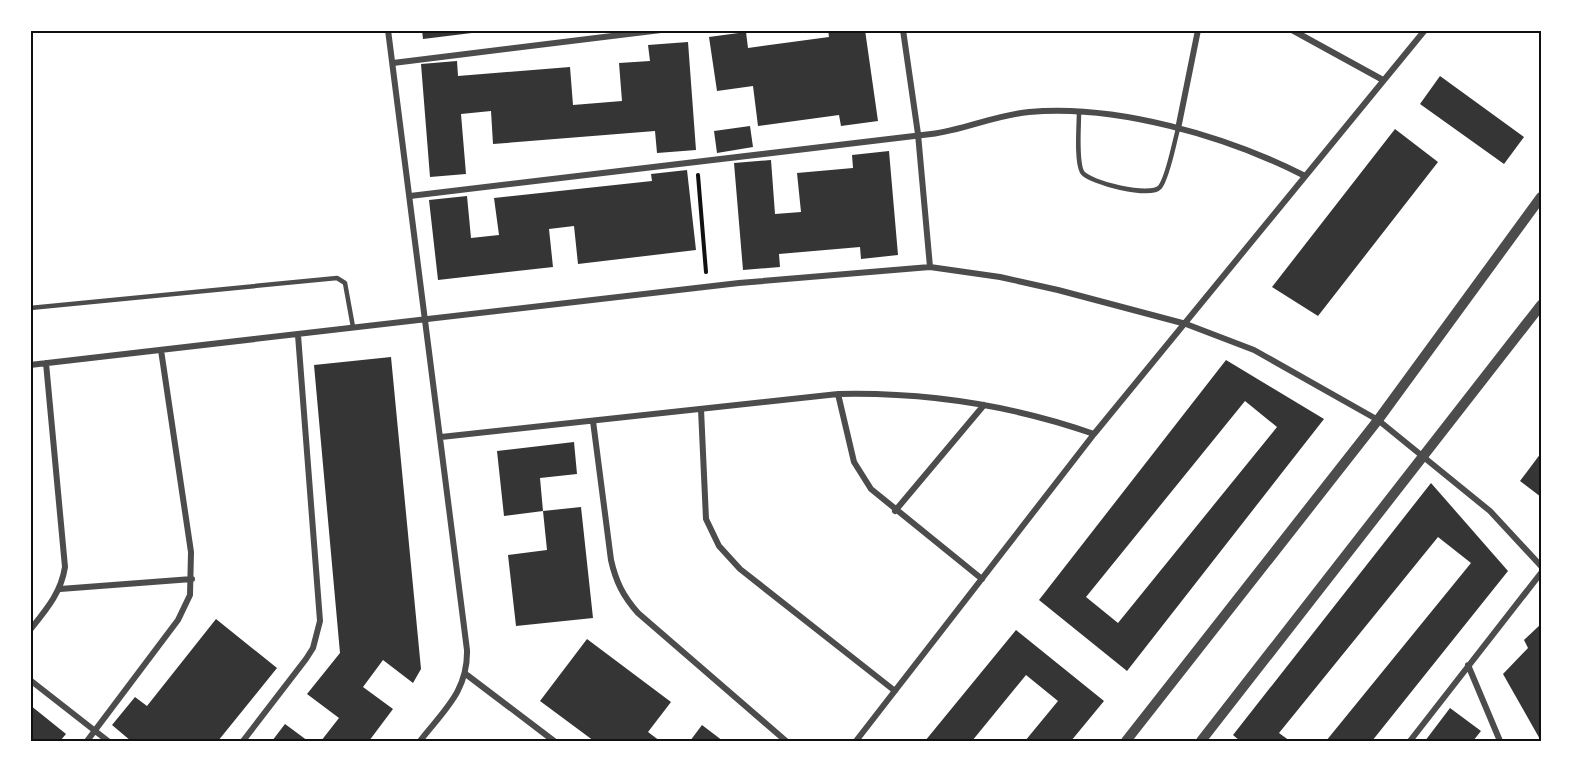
<svg xmlns="http://www.w3.org/2000/svg" width="1571" height="771" font-family="Barlow,sans-serif">
  <style>
    .building { fill: #353535; fill-rule: evenodd }
    .lines { fill: none; stroke-linecap: round; stroke-linejoin: round }
    .path { stroke: #111; stroke-width: 4 }
    .service { stroke: #4c4c4c; stroke-width: 4.5 }
    .minor { stroke: #4c4c4c; stroke-width: 6 }
    .tertiary { stroke: #4c4c4c; stroke-width: 10 }
    .neatline { fill: none; stroke: #111; stroke-width: 2 }
  </style>
  <rect width="100%" height="100%" fill="#fff"/>
  <path class="building" d="M422 30H488V31L423 39Z
    M828 30H865L878 121 841 126 839 115 758 126 753 86 717 91 709 37 746 32 748 48 829 37Z
    M688 42 696 150 657 153 655 131 493 144 491 111 461 114 466 174 430 177 421 64 457 61 458 76 570 67 573 105 622 101 619 63 650 61 648 45Z
    M1440 76 1524 137 1504 164 1420 104Z
    M750 126 753 147 717 153 714 131Z
    M1395 129 1438 162 1318 316 1272 287Z
    M889 151 898 255 861 259 860 247 779 254 780 267 743 270 734 163 771 160 775 214 801 212 797 173 853 168 852 155Z
    M687 170 696 250 578 264 574 226 549 229 553 267 438 280 429 200 467 196 471 238 499 235 494 198 652 181 651 174Z
    M391 357 421 669 413 683 383 660 363 687 393 709 369 741H321L339 718 307 694 340 653 314 365Z
    M1226 360 1324 419 1127 671 1039 600ZM1245 401 1277 427 1118 623 1086 597Z
    M574 442 577 474 540 478 543 511 504 516 497 451Z
    M1541 453V497L1520 481Z
    M1431 483 1508 571 1372 741H1326L1471 563 1438 537 1279 733 1290 741H1240L1233 735Z
    M581 507 593 618 516 626 508 555 547 550 543 511Z
    M216 619 277 668 218 741H131L112 725 135 697 147 706Z
    M1541 624V741L1503 674 1528 648 1524 640Z
    M1016 630 1104 701 1071 741H1025L1058 701 1026 675 972 741H925Z
    M587 639 671 702 648 732 660 741H594L540 701Z
    M30 705 66 734 60 741H30Z
    M1450 708 1481 731 1473 741H1425Z
    M285 724 308 741H272Z
    M702 725 723 741H690Z"/>
  <g class="lines">
    <path class="path" d="M698 175 706 272"/>
    <path class="service" d="M1079 112C1079 126 1076 161 1082 172 1089 183 1151 198 1160 187 1168 177 1174 143 1178 129
      M30 308 337 278 345 283 353 327"/>
    <path class="minor" d="M388 30 467 650C468 691 444 710 420 741
      M903 30 918 134 930 267
      M1292 30 1383 80
      M393 63 661 30
      M1178 129 1198 30
      M410 196 931 134C964 130 995 115 1029 112 1116 104 1226 136 1303 175
      M30 365 739 283 930 267 1000 277 1058 290 1186 324 1254 350 1378 420 1490 511 1541 566
      M838 394 854 462 871 489 982 579
      M701 409 706 519 719 546 740 569 895 691
      M593 421 611 560C616 582 623 596 638 613L786 741
      M441 437 838 394C926 392 1011 405 1094 434
      M895 511 984 405
      M60 589 192 579
      M30 630C46 610 61 593 65 567L46 363
      M1468 665 1500 741
      M467 675 554 741
      M30 680 108 741
      M87 741 178 620 190 595 191 552 161 350
      M243 741 306 659 313 648 320 621 298 335
      M856 741 1094 434 1425 30
      M1410 741 1541 573"/>
    <path class="tertiary" d="M1126 741 1378 420 1541 197
      M1201 741 1541 305"/>
  </g>
  <rect width="1571" height="771" fill="none" stroke="#ffffff" stroke-width="63"/>
  <rect x="32" y="32" width="1508" height="708" class="neatline"/>
</svg>
